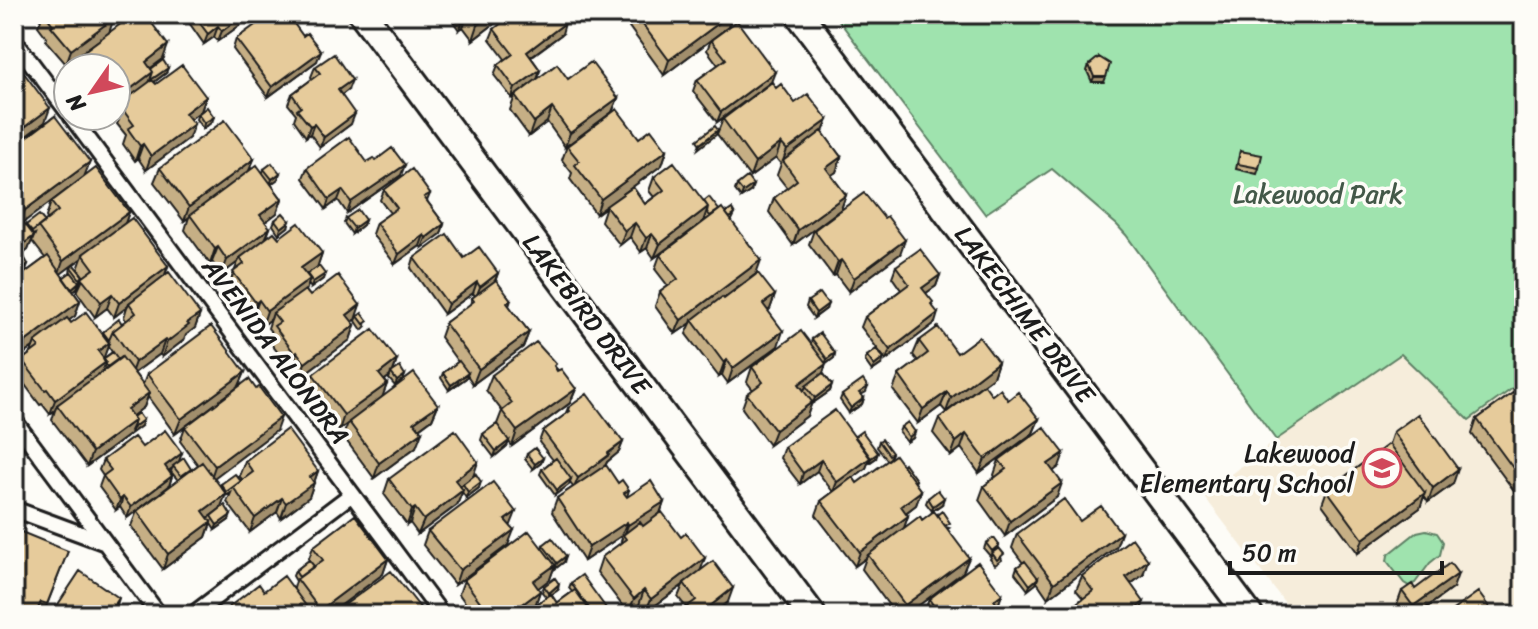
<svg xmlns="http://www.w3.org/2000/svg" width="1538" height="629" font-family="Sriracha,sans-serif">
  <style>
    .built { fill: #f6eddb }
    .green { fill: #9fe3ae; stroke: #5e8065; stroke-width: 2 }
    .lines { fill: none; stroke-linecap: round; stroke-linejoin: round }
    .service-casing { stroke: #1c1c1c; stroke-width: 20 }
    .minor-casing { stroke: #1c1c1c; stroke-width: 32 }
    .service { stroke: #fdfcf7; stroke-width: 14 }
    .minor { stroke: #fdfcf7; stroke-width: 26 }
    .wall { fill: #c6af85; stroke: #1c1c1c; stroke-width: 2; fill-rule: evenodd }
    .shaded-wall { fill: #a18e6c; stroke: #1c1c1c; stroke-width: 2 }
    .building { fill: #e6cb9b; stroke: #1c1c1c; stroke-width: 2 }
    .labels { text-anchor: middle; stroke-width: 7; stroke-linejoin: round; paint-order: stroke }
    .park-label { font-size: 26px; fill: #435848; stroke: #fdfcf7 }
    .street-label { font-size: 26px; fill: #1c1c1c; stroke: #fdfcf7 }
    .poi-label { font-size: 26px; fill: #1c1c1c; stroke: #fdfcf7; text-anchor: end }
  </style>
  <rect width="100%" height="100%" fill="#fdfcf7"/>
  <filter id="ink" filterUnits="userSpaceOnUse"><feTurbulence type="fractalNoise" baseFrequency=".0125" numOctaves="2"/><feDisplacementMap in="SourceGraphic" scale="16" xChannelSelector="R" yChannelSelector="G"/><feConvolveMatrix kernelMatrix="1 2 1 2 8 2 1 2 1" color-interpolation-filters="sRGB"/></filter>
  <g filter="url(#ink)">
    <path class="built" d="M1401 354 1469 420 1524 380V615H1294L1203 495 1276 440Z"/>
    <path class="green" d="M834 14H1524V380L1469 420 1401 354 1276 440 1126 235 1117 225 1052 169 985 214Z
      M1426 530 1437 533 1443 542 1440 555 1430 563 1415 583 1409 586 1404 583 1387 561 1388 555 1417 532Z"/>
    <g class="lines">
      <defs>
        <path id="service" d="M14 40 68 112
          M71 116 442 615
          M14 420 159 615
          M14 509 103 542
          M192 615 352 494"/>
        <path id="minor" d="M363 14 812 615
          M799 14 1249 615"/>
      </defs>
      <use href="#service" class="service-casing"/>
      <use href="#minor" class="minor-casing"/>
      <use href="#service" class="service"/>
      <use href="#minor" class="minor"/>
    </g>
    <path class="wall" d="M39 14H112L109 33 66 64 46 41 47 38 38 26 41 20 38 16Z
      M183 14H251L250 18 218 41 214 37 204 44Z
      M448 14H507L473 40 463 27 459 30Z
      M630 14H733L728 27 664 75 627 24Z
      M494 29 562 34 531 57 540 70 537 80 568 79 618 98 612 112 565 147 547 122 529 136 510 110 515 96 526 88 512 98 494 75 498 65 505 59 490 39Z
      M303 36 317 61 268 97 233 49 236 39Z
      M711 40 771 82 717 122 693 91 697 80 718 65 707 50Z
      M76 57 163 59 151 69 166 73 154 82 156 84 206 97 201 111 190 119 189 138 146 170 138 158 135 161 123 144 126 135 117 124 119 120 116 117 119 108 116 68H72Z
      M1089 65 1104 82H1092L1087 71Z
      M315 67 348 90 341 95 351 124 320 147 310 134 306 137 294 120 296 114 288 104 292 94 312 79 311 77Z
      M776 88 795 103 823 133 841 157 836 172 831 175 846 195 841 209 793 245 769 212 774 198 787 188 777 175 781 164 776 158 750 177 717 134 723 119Z
      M198 114 212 122 203 129 196 119Z
      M55 116 23 222 26 226 45 222 47 219 46 217 51 202 129 212 125 223 168 266 165 276 200 314 195 328 186 335 184 340 162 357 160 354 134 373 143 384 147 374 245 372 239 386 175 434 148 397 144 407 132 416 141 426 87 466 52 420 55 410 50 414 42 404 40 405 17 374 22 360 31 353 33 347 14 361V281L45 258 32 241 35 234 33 235 28 250 18 258 19 260 28 264 26 269 14 278V147ZM82 258 78 269 84 277 77 292 95 317 107 308 114 317 127 307 124 317 126 321 103 332 102 334 71 323 69 320 75 316 80 301 73 291 77 288 83 276 71 267 70 273 63 278 60 274ZM108 346 112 352 103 359V358Z
      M639 138 667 150 662 165 596 214 570 179 572 173 562 160 567 146Z
      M1240 151 1259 168 1257 174 1236 169Z
      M254 159 249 171 263 172 264 169 278 179 271 184 282 199 277 213 265 222 270 228 266 239 279 238 322 253 317 267 323 279 311 288 308 284 306 291 310 296 355 320 352 322 355 325 350 340 300 377 292 367 290 368 269 341 272 333 268 328 271 319 262 326 254 314 250 317 228 287 238 262 222 274 212 262 210 264 185 230 189 217 184 221 154 182 160 168Z
      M376 160 401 175 347 213 338 200 326 209 303 178 307 168 367 162Z
      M654 177 704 201 719 210 735 214 732 220 723 299 775 295 770 309 768 311 778 346 728 383 722 375 719 377 686 334 691 323 675 334 655 306 660 292 668 286 655 269 660 255 706 220 705 218 703 222 654 258 647 248 641 252 630 237 620 245 601 221 606 206 645 204 654 197 649 191Z
      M737 185 751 191 741 198 735 190Z
      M384 190 430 194 427 201 444 224 441 234 422 248 420 246 395 264 372 234 376 223 390 213 380 200Z
      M346 218 365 220 363 225 352 234 344 223Z
      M275 220 288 227 279 234 273 225Z
      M814 230 900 254 849 292 836 275 833 276 809 244Z
      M414 258H464L498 273 495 282 511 300 509 306 529 332 523 347 473 384 467 375 466 378 449 390 441 378 443 373 458 362 440 337 445 323 470 305 472 298 475 296 473 293 444 314 411 268Z
      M896 266 940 275 936 286 926 293 932 305 935 323 886 360 861 327 865 317 901 290 892 277Z
      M808 301 826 309 814 318 806 307Z
      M358 316 366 326 362 330 356 321Z
      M812 339 835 353 834 358 826 364 823 373 832 385 830 391 813 403 812 402 807 416 769 445 742 408 747 394 753 390 747 382 752 367 811 343Z
      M919 341 957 353 998 362 993 377 946 412 941 406 918 423 893 390 899 375 918 361 913 355Z
      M867 356 882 364 872 371 865 361Z
      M397 360 393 372 405 375 403 380 395 386 389 379 390 376 385 380 387 384 382 396 438 405 432 419 419 429 416 447 374 478 343 436 348 423 339 430 308 388 313 374Z
      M555 367 576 389 570 403 512 446 509 442 507 446 494 457 481 440 483 434 497 424 502 411 486 390 492 375Z
      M1524 385V504L1472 434 1477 419Z
      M868 387 866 392 861 395 864 398 862 404 849 413 840 400 842 395Z
      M992 395 1008 400 1039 419 1033 433 979 473 961 448 951 456 933 433 939 418Z
      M568 408 623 442 619 452 607 462 605 466 618 483 629 490 627 497 664 502 660 514 700 570 728 602 714 613 686 607 678 597 683 585 645 613 639 605 628 613 597 572 602 557 620 544 622 538 621 536 584 561 552 512 557 498 573 487 570 483 555 495 540 474 542 469 553 460 539 442 543 431 565 415Z
      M185 427 276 431 213 478 220 487 221 484 243 480 239 476 245 461 318 471 309 497 281 518 277 512 250 532 227 502 231 493 224 497 220 509 229 520 215 530 211 524 206 537 163 569 131 526 137 511 178 480 171 472 172 468 168 471 172 476 169 486 127 518 120 507 116 510 99 487 103 476 99 470 103 460 142 447 179 462 191 470 198 465 180 441Z
      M901 427 915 432 913 438 907 442 899 432Z
      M1393 432 1453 484 1428 502 1424 496 1420 508 1358 553 1322 504 1327 490 1389 444Z
      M855 437 876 458 869 463 868 462 866 468 853 478 857 483 902 465 916 480 915 483 921 491 916 505 906 513 908 516 904 527 922 520 949 528 947 529 963 572 906 615H896L862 569 866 558 855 566 816 515 821 501 833 492 817 471 800 484 780 458 784 447Z
      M879 441 892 453 890 458 887 460 877 447Z
      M527 454 543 458 541 463 533 469 525 459Z
      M999 460 1059 467 1053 471 1057 497 1005 536 979 500 984 486 995 477 994 475Z
      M474 476 479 488 466 498 462 492 457 505 418 534 410 523 407 525 384 494 389 479Z
      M928 498 942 504 932 511 926 503Z
      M428 531 508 545 455 585 423 545Z
      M1121 533 1116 547 1048 598 1037 582 1028 590 1015 573 1017 567 1023 563 1012 548 1017 534Z
      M986 543 999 545 998 549 1002 560 995 565 990 559 992 555 990 556 984 549Z
      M543 545 564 562 555 569 554 568 550 579 538 588 540 591 535 605 546 597 542 592 544 586 558 590 551 595 557 603 572 592 569 588 571 583 605 612 614 615H474L459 594 464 580 542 548Z
      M313 547 388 559 383 574 328 615H220L221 613 264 591 294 588 296 581 293 576 295 571 308 561Z
      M68 551 43 615H14Z
      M1143 575 1131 584 1139 615H1069L1072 607 1083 598 1076 590 1082 576Z
      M1453 588 1416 615H1403L1397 605 1402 591 1415 589Z
      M1002 594 998 605 1005 615H925L924 613 929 599Z"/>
    <path class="shaded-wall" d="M245 14H251L250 18 218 41 222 31Z
      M467 14H468L463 27 459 30 465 16Z
      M493 14H507L473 40 478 25Z
      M731 14H733L728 27 664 75 669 60Z
      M114 18 109 33 66 64 71 50Z
      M565 23 562 34 523 62 527 52Z
      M218 26 214 37 204 44 208 34Z
      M168 45 163 59 140 76 146 62Z
      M321 51 317 61 268 97 272 87Z
      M168 68 166 73 150 85 152 79Z
      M540 70 537 80 512 98 515 88Z
      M153 72 148 86 121 103 119 108 116 110V100Z
      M775 72 771 82 717 122 721 112Z
      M1094 77H1106L1104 82H1092Z
      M352 80 348 90 334 101 338 90Z
      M206 97 201 111 180 127 185 113Z
      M618 98 612 112 565 147 570 133Z
      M50 108 45 122 14 145V135Z
      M552 108 547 122 529 136 534 122Z
      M355 114 351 124 320 147 324 137Z
      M214 117 212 122 203 129 204 123Z
      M828 120 822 134 783 161 787 150Z
      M194 124 189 138 146 170 151 156Z
      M314 124 310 134 306 137 310 126Z
      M718 130 716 135 698 149 700 144Z
      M781 143 776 158 750 177 755 163Z
      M143 144 138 158 135 161 140 146Z
      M667 150 662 165 596 214 601 199Z
      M841 157 836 172 821 183 826 168Z
      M254 159 248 173 184 221 189 207Z
      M90 162 84 177 20 225 25 210Z
      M405 165 401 175 347 213 351 202Z
      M280 173 278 179 270 185 272 179Z
      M753 185 751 191 741 198 743 192Z
      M342 190 338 200 326 209 329 199Z
      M846 195 841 209 793 245 798 230Z
      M282 199 277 213 255 230 260 215Z
      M708 207 703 222 654 258 660 244Z
      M129 212 124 226 83 254 82 258 58 276 63 261Z
      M365 220 363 225 352 234 354 228Z
      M290 221 288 227 279 234 281 228Z
      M635 223 630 237 620 245 625 231Z
      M444 224 441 234 422 248 426 238Z
      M270 228 264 242 240 258 238 262 222 274 227 260Z
      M652 234 647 248 641 252 646 238Z
      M424 235 420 246 395 264 399 254Z
      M34 236 28 250 14 261V251Z
      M905 240 900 254 849 292 854 278Z
      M218 247 212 262 210 264 215 249Z
      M322 253 317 268 296 283 301 268Z
      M761 260 756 274 693 321 692 320 691 323 675 334 681 320Z
      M841 260 836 275 833 276 838 262Z
      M21 263 28 264 26 269 14 278V268Z
      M168 266 163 280 129 303 127 307 114 317 119 303Z
      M498 273 494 283 476 297 480 287Z
      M325 274 323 279 311 288 313 282Z
      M940 275 936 286 919 298 922 288Z
      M83 276 77 288 68 295 70 290 78 283Z
      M310 279 305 294 273 313 271 319 262 326 267 311Z
      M477 282 473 293 444 314 448 304Z
      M112 294 107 308 95 317 101 302Z
      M775 295 770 309 758 319 763 304Z
      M259 300 254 314 250 317 256 303Z
      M80 301 75 316 37 344 35 342 33 347 14 361V357L17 348Z
      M828 304 826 309 814 318 816 313Z
      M360 305 355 320 342 330 347 315Z
      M938 313 935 323 886 360 890 350Z
      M200 314 195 328 186 335 184 340 162 357 167 342 187 323Z
      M355 325 350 340 300 377 305 363Z
      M783 331 778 346 728 383 733 368Z
      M529 332 523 347 473 384 479 369Z
      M165 340 160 354 130 376 135 362Z
      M109 343 104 357 92 366 98 351Z
      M297 352 292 367 290 368 295 354Z
      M835 353 834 358 825 365 827 359Z
      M884 358 882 364 872 371 874 366Z
      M397 360 392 374 391 373 390 376 374 388 379 374Z
      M727 360 722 375 719 377 724 363Z
      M106 362 100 377 57 405 55 410 50 414 55 400Z
      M998 362 993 377 946 412 951 398Z
      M826 364 821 379 806 386 804 391 799 384Z
      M245 372 239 386 175 434 181 419Z
      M468 373 466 378 449 390 451 385Z
      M405 375 403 380 395 386 397 381Z
      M387 384 382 398 339 430 344 415Z
      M832 385 830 391 813 403 815 398Z
      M576 389 570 403 512 446 517 431Z
      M947 392 941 406 918 423 923 409Z
      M149 393 144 407 122 424 127 409Z
      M864 398 862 404 849 413 851 408Z
      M812 402 807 416 769 445 775 430Z
      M438 405 432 419 409 436 414 422Z
      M281 417 276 431 210 481 215 466Z
      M1039 419 1033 433 979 473 985 459Z
      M135 420 130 434 87 466 92 452Z
      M143 420 141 426 130 434 131 429Z
      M422 432 416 447 374 478 379 463Z
      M915 432 913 438 907 442 909 437Z
      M966 434 961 448 951 456 956 442Z
      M509 441 507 446 494 457 496 451Z
      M623 442 619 452 607 462 605 466 574 488 578 478Z
      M182 453 178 464 161 476 165 466Z
      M878 453 876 458 869 463 871 458Z
      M1064 453 1059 467 1043 479 1048 464Z
      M543 458 541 463 533 469 535 464Z
      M870 458 866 468 833 492 837 482Z
      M821 460 817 471 800 484 803 473Z
      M478 462 473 477 450 494 455 480Z
      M1458 469 1453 484 1428 502 1433 488Z
      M318 471 309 497 281 518 286 503 310 477Z
      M172 476 169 486 127 518 131 507Z
      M571 479 569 485 555 495 557 490Z
      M481 482 479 488 466 498 468 492Z
      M1062 483 1057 497 1005 536 1010 521Z
      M463 490 457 505 418 534 424 520Z
      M921 491 916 505 896 520 901 506Z
      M1425 493 1420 508 1358 553 1363 539Z
      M226 494 220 509 198 525 203 511Z
      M123 497 120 507 116 510 120 500Z
      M282 498 277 512 250 532 255 518Z
      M944 498 942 504 932 511 933 506Z
      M664 502 659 516 626 538 624 536 628 525Z
      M415 508 410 523 407 525 412 510Z
      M516 512 510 527 505 520Z
      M231 515 229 520 215 530 217 525Z
      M908 516 903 531 868 555 866 558 855 566 860 552Z
      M211 522 206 537 163 569 168 554Z
      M627 522 621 536 584 561 589 547Z
      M514 530 508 545 455 585 460 570Z
      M1121 533 1116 547 1048 598 1054 583Z
      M566 556 564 562 555 569 557 563Z
      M705 558 700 572 684 583 683 585 645 613 651 599Z
      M969 558 963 572 906 615H901L905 605Z
      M388 559 383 574 328 615H319L320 610Z
      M1148 560 1143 575 1121 591 1126 577Z
      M555 565 550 579 528 596 533 581Z
      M1458 574 1453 588 1416 615H1410L1413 606Z
      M1038 578 1036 584 1028 590 1030 585Z
      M559 584 558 590 547 598 549 593Z
      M733 588 728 602 712 615 709 607Z
      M644 590 639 605 628 613 634 599Z
      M540 591 535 606 522 615H508Z
      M1002 594 997 609 994 600Z
      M119 598 116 608 111 615H108Z
      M1144 602 1139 615H1126Z"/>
    <path class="building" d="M45 14H111L114 18 71 50 51 26 53 25Z
      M134 14H145L168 45 146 62 153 72 116 100V68H84L76 57Z
      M193 14H245L222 31 218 26 208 34Z
      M270 14H287L303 36 307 33 321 51 272 87 236 39Z
      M469 14H493L478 25Z
      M513 14H558L565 23 527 52 540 70 515 88 498 65 513 54 494 29Z
      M635 14H731L669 60Z
      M737 21 775 72 721 112 697 80 726 59 711 40Z
      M334 54 352 80 338 90 355 114 324 137 314 124 310 126 297 110 301 107 292 94 320 73 315 67Z
      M1099 57 1110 64 1106 77H1094L1089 65Z
      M163 60 168 68 152 79 151 78 153 72 151 69Z
      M591 62 618 98 570 133 552 108 534 122 515 96 557 64 568 79Z
      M18 65 50 108 14 135V68Z
      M182 65 206 97 185 113 194 124 151 156 143 144 140 146 128 129 134 125 123 110 125 107 121 103 152 80 156 84Z
      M772 82 776 88 781 84 795 103 808 94 828 120 787 150 781 143 755 163 723 119Z
      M207 107 214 117 204 123 198 114Z
      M617 109 639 138 651 129 667 150 601 199 575 165 579 161 567 146Z
      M55 116 90 162 25 210 14 196V147Z
      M225 120 254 159 189 207 160 168Z
      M715 126 718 130 700 144 697 140Z
      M822 131 841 157 826 168 846 195 798 230 774 198 797 180 783 161Z
      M349 137 367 162 374 158 376 160 392 148 405 165 351 202 342 190 329 199 307 168Z
      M1240 151 1262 155 1259 168 1238 164Z
      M674 162 708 207 660 244 652 234 646 238 635 223 625 231 606 206 633 187 645 204 664 190 654 177Z
      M272 163 280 173 272 179 264 169Z
      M257 165 282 199 260 215 270 228 227 260 218 247 215 249 190 215Z
      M96 168 129 212 63 261 38 227 58 211 51 202Z
      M412 169 430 194 424 197 444 224 426 238 424 235 399 254 376 223 397 208 384 190Z
      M747 177 753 185 743 192 737 185Z
      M864 193 884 218 887 216 905 240 854 278 841 260 838 262 814 230Z
      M709 197 719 210 710 216 707 212 708 207 704 201Z
      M722 208 761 260 681 320 660 292 678 279 660 255Z
      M732 209 735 214 730 218 726 213Z
      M14 210 34 236 14 251Z
      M358 210 365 220 354 228 346 218Z
      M283 213 290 221 281 228 275 220Z
      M39 215 45 222 32 232 26 225Z
      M132 218 168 266 119 303 112 294 101 302 82 278 94 269 83 254Z
      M299 223 322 253 301 268 310 279 267 311 259 300 256 303 233 272 244 264 240 258 274 232 279 238Z
      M447 234 464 258 479 247 498 273 480 287 477 282 448 304 414 258Z
      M920 249 940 275 922 288 933 302 931 304 938 313 890 350 865 317 909 284 896 266Z
      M14 253 21 263 14 268Z
      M48 256 80 301 17 348 14 344V281Z
      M24 257 28 264 18 272 21 263 19 260Z
      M74 265 83 276 80 279 71 267Z
      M319 266 325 274 313 282 307 274Z
      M71 272 79 282 71 289 63 278Z
      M169 272 200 314 187 323 189 325 167 342 165 340 135 362 113 331 136 313 129 303Z
      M758 273 775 295 763 304 783 331 733 368 727 360 724 363 692 320 722 297 724 299Z
      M338 275 360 305 347 315 355 325 305 363 297 352 295 354 274 326 280 322 273 313 305 290 310 296Z
      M496 280 511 300 507 303 529 332 479 369 445 323 474 301 472 298Z
      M820 293 828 304 816 313 808 301Z
      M86 312 109 343 98 351 106 362 55 400 47 389 45 390 22 360 39 347 35 342 67 318 71 323Z
      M362 313 368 321 364 324 358 316Z
      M119 319 122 324 113 331 109 340 103 332Z
      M211 326 245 372 181 419 147 374Z
      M938 327 957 353 979 337 998 362 951 398 947 392 923 409 899 375 928 353 919 341Z
      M373 329 397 360 379 374 387 384 344 415 313 374Z
      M801 331 826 364 799 384 812 402 775 430 747 394 763 382 752 367Z
      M820 333 835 353 827 359 812 339Z
      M536 342 556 364 554 366 557 371 561 369 576 389 517 431 502 411 512 403 492 375Z
      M876 349 884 358 874 366 867 356Z
      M113 352 118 359 107 367 103 359Z
      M122 357 149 393 127 409 135 420 92 452 57 405Z
      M459 361 468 373 451 385 443 373Z
      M400 367 405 375 397 381 391 373Z
      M414 373 438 405 414 422 422 432 379 463 349 422Z
      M823 373 832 385 815 398 806 386Z
      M249 379 256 389 259 387 281 417 215 466 185 427Z
      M863 380 868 387 859 393 864 398 851 408 842 395Z
      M984 384 992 395 1000 389 1008 400 1018 392 1039 419 985 459 966 434 956 442 939 418Z
      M1524 385V483L1477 419Z
      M587 394 623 442 608 453 609 455 578 478 543 431 570 411 568 408Z
      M835 410 870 458 837 482 821 460 803 473 784 447Z
      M138 413 143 420 131 429 135 420 133 417Z
      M1418 414 1458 469 1433 488 1393 432Z
      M908 422 915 432 909 437 901 427Z
      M497 424 509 441 496 451 483 434Z
      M1044 427 1064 453 1048 464 1062 483 1010 521 984 486 1006 469 999 460Z
      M287 429 318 471 310 477 314 483 286 503 282 498 255 518 233 487 253 472 245 461Z
      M165 430 182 453 165 466 172 476 131 507 123 497 120 500 103 476 111 470 103 460 134 437 142 447Z
      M455 430 478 462 455 480 463 490 424 520 415 508 412 510 389 479Z
      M862 431 878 453 871 458 855 436Z
      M882 439 892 453 889 455 879 441Z
      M1389 444 1425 493 1363 539 1327 490Z
      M535 448 543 458 535 464 527 454Z
      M895 455 921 491 901 506 908 516 860 552 821 501 853 477 857 483Z
      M184 458 191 469 181 476 173 466Z
      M556 458 571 479 557 490 542 469Z
      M202 462 226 494 203 511 211 522 168 554 137 511Z
      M904 463 916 480 914 481 902 465Z
      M606 465 618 483 622 480 629 490 624 493 627 497 651 481 664 502 628 525 627 522 589 547 557 498Z
      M235 474 241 481 226 492 221 484Z
      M476 474 481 482 468 492 463 484Z
      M493 482 516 512 505 520 514 530 460 570 428 531Z
      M938 490 944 498 933 506 928 498Z
      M1064 499 1080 521 1101 506 1121 533 1054 583 1017 534Z
      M225 505 231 515 217 525 211 516Z
      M934 511 969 558 905 605 868 555 920 516 922 520Z
      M942 511 950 523 945 526 937 515Z
      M662 512 681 537 686 533 705 558 651 599 644 590 634 599 602 557 626 539 623 535 640 522 643 526Z
      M355 515 388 559 320 610 297 579 323 560 313 547Z
      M14 529 68 551 47 604 41 602 35 615H14Z
      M529 531 555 565 533 581 540 591 508 615H490L464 580Z
      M552 538 566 556 557 563 543 545Z
      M994 538 999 545 992 551 986 543Z
      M1132 538 1148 560 1126 577 1144 602 1126 615H1078L1072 607 1093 591 1082 576Z
      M999 548 1004 554 997 560 992 553Z
      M309 560 314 566 299 577 295 571Z
      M713 561 733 588 709 607 715 615H676L696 600 684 583Z
      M1025 561 1038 578 1030 585 1017 567Z
      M978 562 1002 594 994 600 1005 615H940L929 599Z
      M1450 563 1458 574 1413 606 1402 591 1412 584 1415 589Z
      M80 571 119 598 108 615H51Z
      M391 571 422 610 415 615H337L335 612Z
      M582 575 606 608 598 615H594L571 583Z
      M284 576 309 610 302 615H223L221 613 259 584 264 591Z
      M555 578 559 584 549 593 544 586Z
      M575 590 593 615H522L551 594 557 603Z
      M1478 592 1495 615H1446Z
      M609 609 614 615H601Z"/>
  </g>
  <defs>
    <symbol id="school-ring" viewBox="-11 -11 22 22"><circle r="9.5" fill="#fdfcf7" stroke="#d1495b" stroke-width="1.5"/><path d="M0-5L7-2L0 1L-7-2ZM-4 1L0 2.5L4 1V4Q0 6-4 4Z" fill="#d1495b"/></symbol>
  </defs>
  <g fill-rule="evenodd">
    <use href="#school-ring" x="1360" y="446" width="44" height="44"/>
  </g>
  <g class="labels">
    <g class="park-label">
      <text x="1318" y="203">Lakewood Park</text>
    </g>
    <g class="street-label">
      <text transform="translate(587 314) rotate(53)" y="9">LAKEBIRD DRIVE</text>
      <text transform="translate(1025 314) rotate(53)" y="9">LAKECHIME DRIVE</text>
      <text transform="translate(276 351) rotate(53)" y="9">AVENIDA ALONDRA</text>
    </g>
    <g class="poi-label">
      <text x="1354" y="462">Lakewood<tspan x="1354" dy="30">Elementary School</tspan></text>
    </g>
  </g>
  <rect width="1538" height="629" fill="none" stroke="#fdfcf7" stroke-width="48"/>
  <rect x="24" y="24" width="1490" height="581" fill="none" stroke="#1c1c1c" stroke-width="3" filter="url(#ink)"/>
  <g transform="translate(92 92) rotate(236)"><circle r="38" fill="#fdfcf7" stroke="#a3a29f" stroke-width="2"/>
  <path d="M0-6L14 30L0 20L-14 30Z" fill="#d1495b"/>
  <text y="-12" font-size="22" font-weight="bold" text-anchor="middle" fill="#1c1c1c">N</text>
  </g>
  <path d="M1230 561v12h212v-12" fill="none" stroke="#1c1c1c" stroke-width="4"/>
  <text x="1242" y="561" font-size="24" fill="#1c1c1c" stroke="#fdfcf7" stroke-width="6" paint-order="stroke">50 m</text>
</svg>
